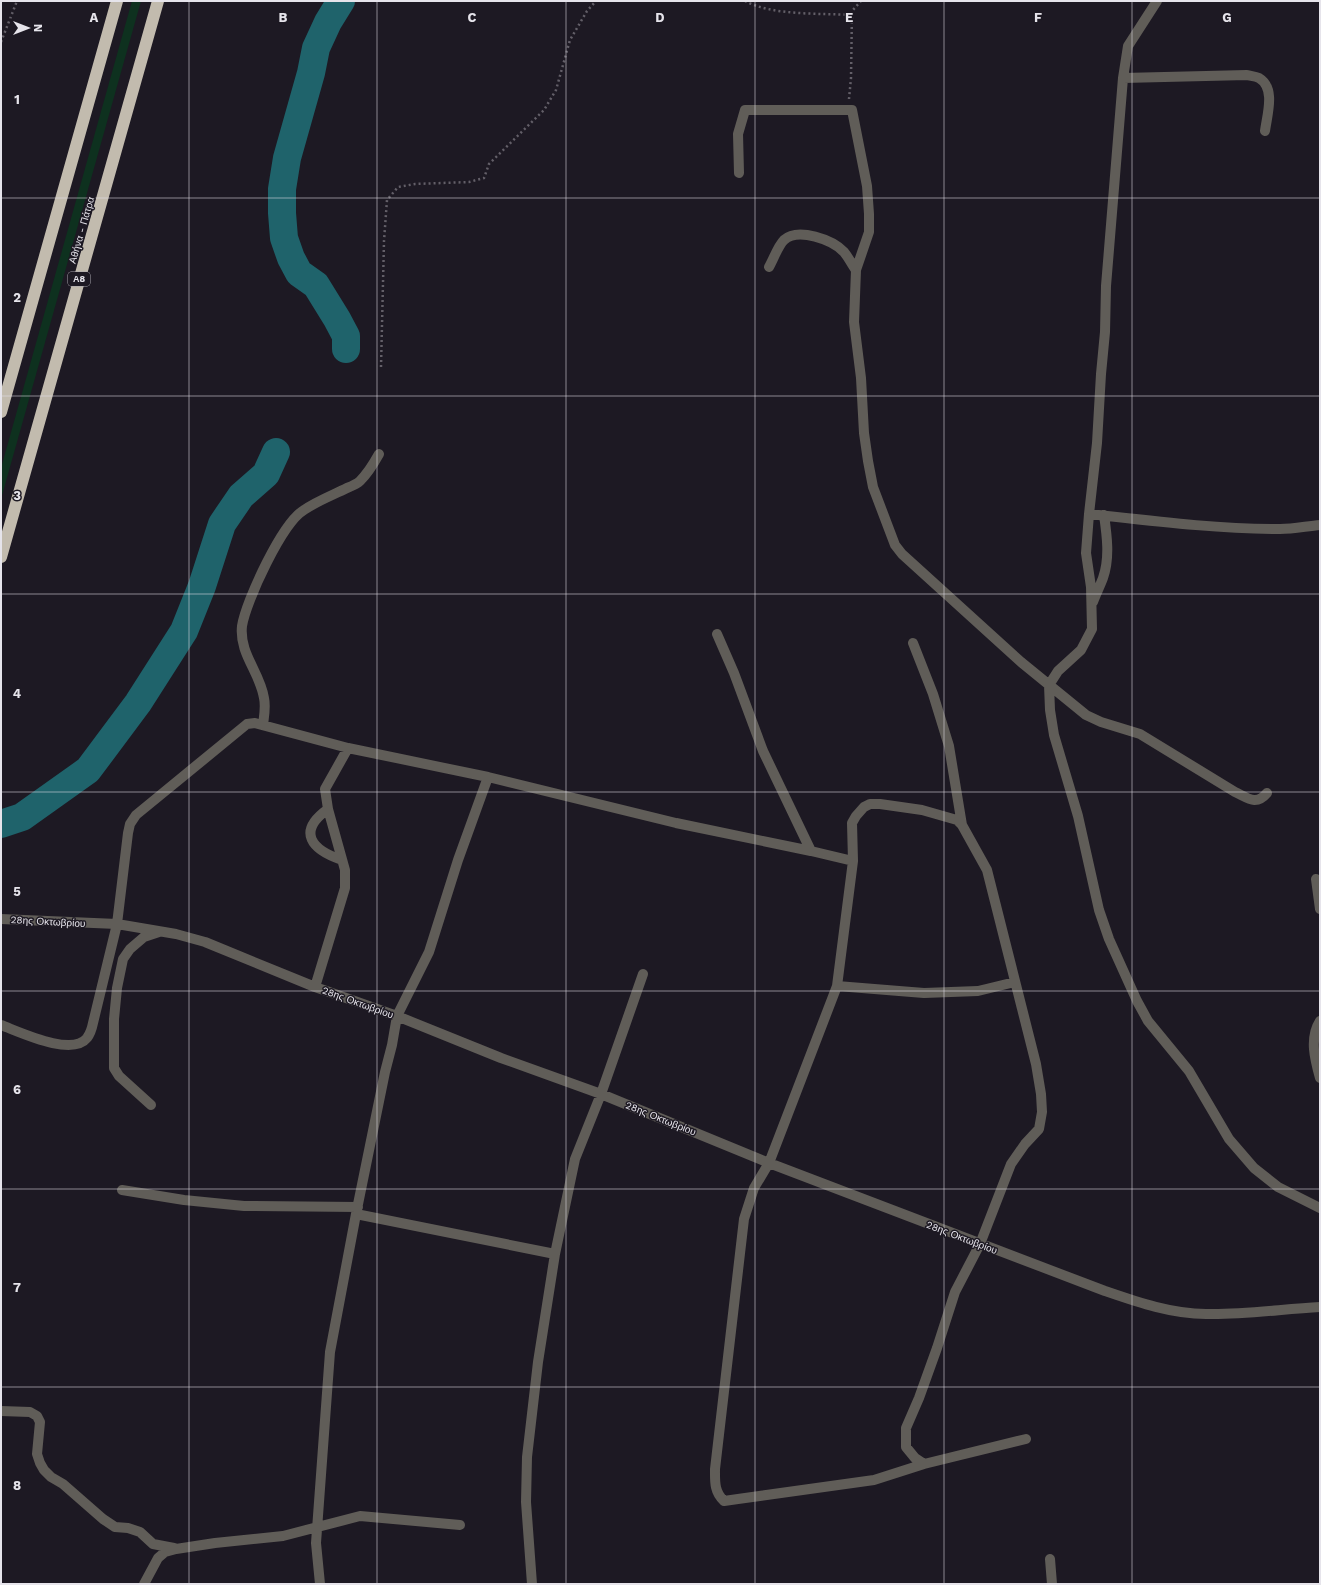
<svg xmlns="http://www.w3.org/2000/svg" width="1321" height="1585" font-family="'Work Sans',sans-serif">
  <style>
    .green { fill: #0e311f }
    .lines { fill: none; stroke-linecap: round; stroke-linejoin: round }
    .river { stroke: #1f636b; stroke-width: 28 }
    .path { stroke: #635f68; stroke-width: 2.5; stroke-dasharray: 2 3; stroke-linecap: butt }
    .minor { stroke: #605d58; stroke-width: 10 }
    .highway { stroke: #c2bbae; stroke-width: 12 }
    .grid { fill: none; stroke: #e6e4eb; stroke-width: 1; stroke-opacity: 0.55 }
    .labels { text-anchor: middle; stroke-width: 3; stroke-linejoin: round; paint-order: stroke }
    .shield { fill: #1d1923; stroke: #aaa7af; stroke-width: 1 }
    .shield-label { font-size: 9px; font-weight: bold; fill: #e6e4eb }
    .street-label { font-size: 10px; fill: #e6e4eb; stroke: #1d1923 }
    .grid-label { font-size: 13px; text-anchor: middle; font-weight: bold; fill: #e6e4eb; stroke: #1d1923; stroke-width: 3; stroke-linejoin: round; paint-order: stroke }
  </style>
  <rect width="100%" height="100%" fill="#1d1923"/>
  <path class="green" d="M132 1H141L1 499V468Z"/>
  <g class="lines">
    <path class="river" d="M341 1 328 22 316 48 311 73 287 158 282 189V213L284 238 291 258 299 273 316 285 337 319 346 336V349
      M1 824 22 817 88 770 138 703 184 631 202 586 222 524 241 496 266 474 276 452"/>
    <path class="path" d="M745 1C773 16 820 13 852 15
      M1 42 17 1
      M849 99 851 78 852 11 861 1
      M381 367 384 241 387 200 398 187 415 184 469 182 484 178 489 164 544 110 556 90 570 40 587 11 596 1"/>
    <path class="minor" d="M1157 1 1128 46 1123 78 1106 286 1105 332 1101 374 1097 443 1089 514 1086 553 1091 587 1092 629 1081 650 1058 671 1049 685 1050 710 1054 735 1078 816 1099 910 1109 939 1137 1001 1148 1021 1189 1071 1229 1139 1254 1168 1278 1187 1320 1208
      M1123 78 1247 75C1250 76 1255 76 1259 78 1276 88 1267 115 1265 131
      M739 173 738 134 745 110H852L867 186 869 214V232L856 270 854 322 861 378 864 433 868 461 873 487 895 545 902 554 1021 662 1086 715 1101 722 1140 734 1235 792C1248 798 1256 806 1267 793
      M769 267C774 258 778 246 784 240 798 227 833 240 844 252 849 258 852 265 856 270
      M1089 514C1153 521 1216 529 1280 529 1294 529 1307 526 1320 525
      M1093 602C1096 594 1100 586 1103 578 1110 558 1107 536 1104 515
      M717 634 734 673 763 751 811 851
      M913 643 933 694 949 746 962 825
      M263 725C264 716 266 707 264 698 260 672 239 654 242 626 246 601 282 523 304 510 317 501 333 495 347 488 352 486 357 484 360 481 368 473 374 463 379 454
      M328 809C296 832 312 850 342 860
      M1316 879 1320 909
      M1 919 117 924 176 934 205 942 315 987 397 1016 501 1058 601 1094 769 1163 1105 1291C1137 1302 1171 1314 1206 1314 1244 1315 1282 1309 1320 1307
      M837 986 924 993 978 991 1015 982
      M315 987 345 888V870L328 809 325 789 348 748
      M1320 1021C1309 1038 1315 1060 1320 1078
      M1 1025C20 1032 72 1057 87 1038 90 1034 92 1028 93 1023L117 924 128 833 130 824 136 815 247 724 255 723 348 748 488 777 676 823 811 851 853 861
      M151 1105 119 1076 114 1068V1019L117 988 123 959 130 949 144 937 159 932
      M122 1190 184 1200 244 1206 358 1207
      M356 1214 555 1254
      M1 1411 30 1412 37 1416 40 1422 37 1454 40 1463 44 1470 51 1477 63 1484 103 1519 115 1527 128 1528 140 1532 153 1544 174 1548
      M924 1464 874 1480 738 1499 724 1501C714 1492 715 1481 715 1469L744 1219 754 1188 769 1163 837 986 853 861 852 823 856 816 864 807 870 804H880L922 810 957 820 962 825 987 870 1036 1064 1041 1094 1042 1112 1039 1129 1025 1144 1011 1164 980 1244 955 1292 937 1348 919 1398 906 1428V1447L915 1458 924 1464 1026 1439
      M1050 1559 1052 1584
      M144 1584 158 1558 165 1552 176 1549 215 1543 283 1536 360 1516 460 1525
      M320 1584 316 1543 330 1352 356 1214 385 1072 392 1045 397 1016 429 952 458 860 488 777
      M532 1584 526 1502 527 1457 538 1362 555 1254 575 1159 601 1094 643 974"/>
    <path class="highway" d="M1 412 117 1
      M1 557 158 1"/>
  </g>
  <path class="grid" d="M189 1V1584M377 1V1584M566 1V1584M755 1V1584M944 1V1584M1132 1V1584M1 198H1320M1 396H1320M1 594H1320M1 792H1320M1 991H1320M1 1189H1320M1 1387H1320"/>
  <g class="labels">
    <rect class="shield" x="68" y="272" width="22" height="14" rx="3"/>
    <g class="shield-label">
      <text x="79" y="282">Α8</text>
    </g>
    <g class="street-label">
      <text transform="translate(81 230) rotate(-74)" y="4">Αθήνα - Πάτρα</text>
      <text transform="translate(48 921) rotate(3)" y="4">28ης Οκτωβρίου</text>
      <text transform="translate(358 1002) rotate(20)" y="4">28ης Οκτωβρίου</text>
      <text transform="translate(661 1118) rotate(22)" y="4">28ης Οκτωβρίου</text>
      <text transform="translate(962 1237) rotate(21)" y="4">28ης Οκτωβρίου</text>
    </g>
  </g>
  <g class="grid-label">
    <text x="94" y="22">A</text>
    <text x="283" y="22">B</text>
    <text x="472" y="22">C</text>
    <text x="660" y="22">D</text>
    <text x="849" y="22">E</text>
    <text x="1038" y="22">F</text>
    <text x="1227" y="22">G</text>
    <text x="17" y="104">1</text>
    <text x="17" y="302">2</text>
    <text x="17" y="500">3</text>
    <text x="17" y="698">4</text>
    <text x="17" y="896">5</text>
    <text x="17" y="1094">6</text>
    <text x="17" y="1292">7</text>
    <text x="17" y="1490">8</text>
  </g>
  <rect width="1321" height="1585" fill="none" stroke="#e6e4eb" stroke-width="4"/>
  <g transform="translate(28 28) rotate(90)" stroke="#1d1923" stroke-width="3" paint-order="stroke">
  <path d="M0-3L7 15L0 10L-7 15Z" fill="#e6e4eb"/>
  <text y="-6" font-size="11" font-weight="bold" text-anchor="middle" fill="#e6e4eb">N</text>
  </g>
</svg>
